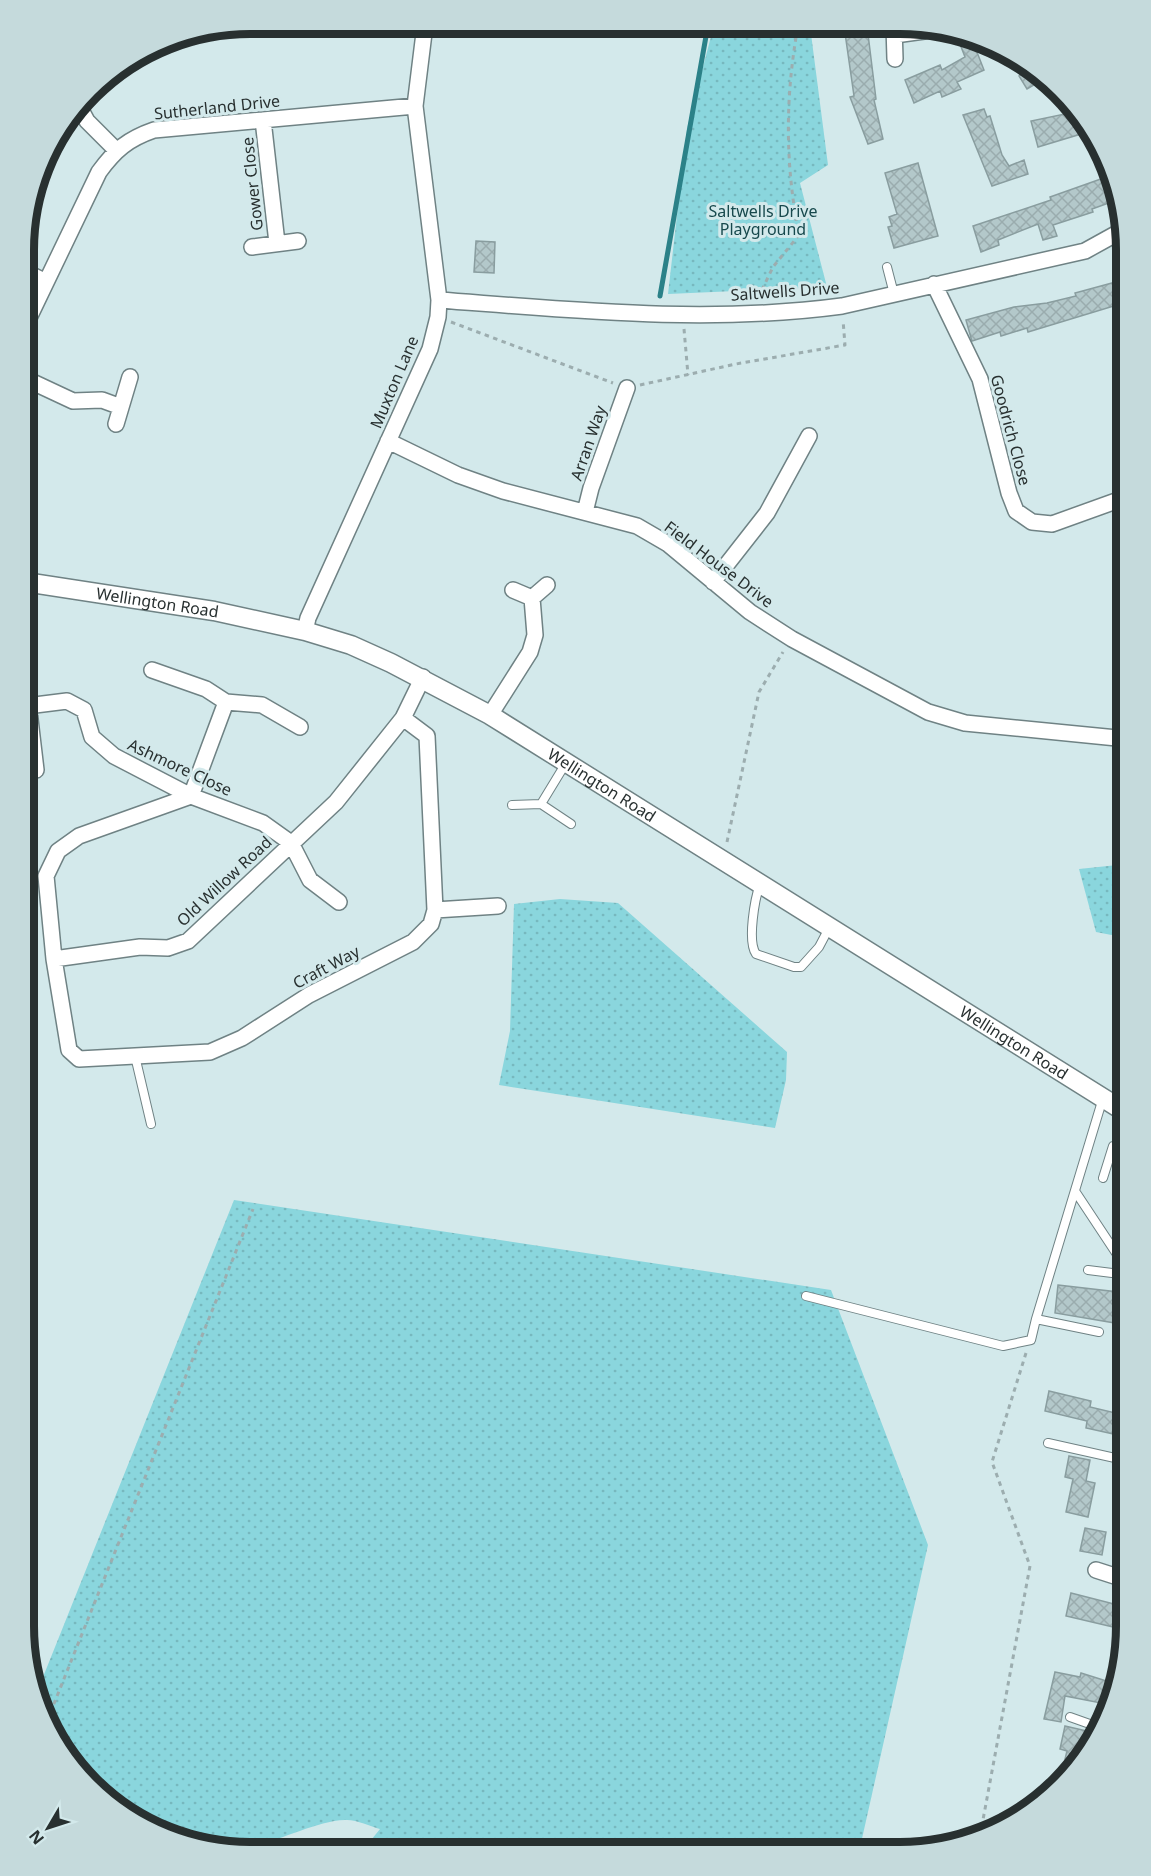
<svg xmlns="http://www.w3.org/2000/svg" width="1151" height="1876" font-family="'Noto Sans',sans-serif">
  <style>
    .green { fill: url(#green-dots) }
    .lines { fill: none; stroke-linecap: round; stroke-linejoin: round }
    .stream { stroke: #2b8188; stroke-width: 5 }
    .building { fill: url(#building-cross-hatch); stroke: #899d9f; stroke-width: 1.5 }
    .service-casing { stroke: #6f8284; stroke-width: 10 }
    .minor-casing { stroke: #6f8284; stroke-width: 18 }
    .tertiary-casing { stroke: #6f8284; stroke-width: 21 }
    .path { stroke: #9cadaf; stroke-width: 3; stroke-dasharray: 4.5 4.5; stroke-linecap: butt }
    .service { stroke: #fff; stroke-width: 8 }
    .minor { stroke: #fff; stroke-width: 15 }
    .tertiary { stroke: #fff; stroke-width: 18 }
    .labels { text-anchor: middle; stroke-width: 6; stroke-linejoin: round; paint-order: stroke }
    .street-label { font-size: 16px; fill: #283030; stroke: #d3e9eb }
    .park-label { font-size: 16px; fill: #17494d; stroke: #d3e9eb }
    .rim { fill: none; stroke: #283030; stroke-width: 8 }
  </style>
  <defs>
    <pattern id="green-dots" width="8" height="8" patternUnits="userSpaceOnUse" patternTransform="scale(1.5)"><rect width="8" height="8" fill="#8ad6dd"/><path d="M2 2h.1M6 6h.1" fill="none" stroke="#77b8be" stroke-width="1.8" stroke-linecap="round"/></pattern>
    <pattern id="building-cross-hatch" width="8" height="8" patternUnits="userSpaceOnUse" patternTransform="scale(1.5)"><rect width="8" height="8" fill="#b3c8ca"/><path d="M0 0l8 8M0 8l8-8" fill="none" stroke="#9aacae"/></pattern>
  </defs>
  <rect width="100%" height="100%" fill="#d3e9eb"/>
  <path class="green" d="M714 25 810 26 828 165 800 183 827 287 668 294 687 128Z
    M1127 864V938L1096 932 1079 869Z
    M560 899 618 903 787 1052 786 1080 775 1128 499 1085 510 1031 514 904Z
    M234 1200 831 1290 928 1545 859 1852 363 1850 380 1829C370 1826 355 1819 345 1820 312 1821 271 1847 239 1847 215 1847 185 1844 163 1834 106 1807 50 1756 37 1692Z"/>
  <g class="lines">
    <path class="stream" d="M660 296 708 25"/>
  </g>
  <path class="building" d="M844 26H867L876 99 874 100 883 139 868 144 850 97 854 96Z
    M966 36 971 37 984 70 957 82 961 89 942 97 940 91 914 103 905 80 940 65 942 70 965 57 958 39Z
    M1015 58 1038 71 1046 78 1027 89 1019 76 1023 73Z
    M984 109 987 117 990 116 1002 155 1009 166 1024 160 1028 174 992 186 963 115Z
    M1079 111 1091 131 1038 147 1031 121Z
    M918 163 938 236 894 248 888 227 892 226 889 217 897 214 885 173Z
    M1112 175 1117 200 1092 209 1093 212 1053 225 1057 236 1043 240 1038 224 998 240 999 245 981 252 973 226 1051 200 1050 197Z
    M476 241 495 242 494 273 474 272Z
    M1123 280 1127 302 1028 332 1027 328 1001 336 1000 332 972 341 971 338 966 320 1014 307 1047 303 1076 296 1075 293Z
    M1058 1285 1127 1293V1325L1055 1313Z
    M1049 1391 1091 1401 1090 1407 1124 1415 1123 1422 1127 1423V1437L1086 1428 1087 1421 1045 1411Z
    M1069 1456 1090 1460 1086 1481 1095 1483 1088 1517 1066 1512 1073 1479 1065 1477Z
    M1085 1528 1106 1532 1102 1555 1080 1551Z
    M1071 1593 1126 1607V1630L1066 1616Z
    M1055 1672 1080 1677 1081 1673 1116 1684 1111 1705 1065 1696 1061 1722 1044 1719Z
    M1065 1726 1087 1731 1082 1755 1084 1756 1059 1784 1067 1751 1060 1749Z"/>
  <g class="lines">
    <defs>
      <path id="service" d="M887 267 894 294
        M541 804 571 824
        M512 805 541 804 566 763
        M760 884C755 898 747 941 756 954L794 967H801L819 947 829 928
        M135 1056 151 1124
        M1103 1178 1113 1146
        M1075 1191 1120 1259V1274L1088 1270
        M806 1296 1003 1346 1031 1340 1036 1319
        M1099 1332 1036 1319 1103 1098
        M1048 1443 1115 1458 1126 1464
        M1070 1717 1101 1728"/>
      <path id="minor" d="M894 26 895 59
        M895 35 924 31
        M80 108 87 121 115 149
        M263 120 277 243
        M252 247 298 241
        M26 272 46 282
        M934 284 980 379 1009 493 1016 511 1032 522 1052 524 1127 497
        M439 300C573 310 708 324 842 306L1085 251 1123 230
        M26 324 99 172C115 150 128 139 154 130L415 106
        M26 379 73 401 102 400 121 407
        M116 424 130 377
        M388 441 458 475 503 491 637 526 668 544 750 612 792 639 928 712 965 723 1127 739
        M585 512 591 488 627 388
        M713 582 767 513 809 436
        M513 590 532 598
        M305 631 308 618 430 349 438 317 439 300 415 106 425 25
        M152 670 206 689 226 702 262 705 300 727
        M490 715 530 652 535 635 532 598 547 585
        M36 770 29 711 35 705 67 701 84 710 92 737 114 756 191 796 263 823 291 843 310 880 339 902
        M191 796 79 836 58 851 46 876 54 959 69 1050 79 1059 210 1052 242 1038 309 995 413 942 431 924 435 910 427 736 403 718 423 677
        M191 796 226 702
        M435 910 498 906
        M54 959 140 947 168 948 188 941 336 802 403 718
        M1126 1464 1127 1466
        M1096 1570 1127 1580"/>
      <g id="tertiary">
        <path id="s1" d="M25 582 214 611 305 631 351 645 391 663 490 715 1127 1113"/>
      </g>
    </defs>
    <use href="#service" class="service-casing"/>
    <use href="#minor" class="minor-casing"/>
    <use href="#tertiary" class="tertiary-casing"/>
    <path class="path" d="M758 298 773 267 799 235C785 164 785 97 798 26
      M451 322 613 383
      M684 329 688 375
      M640 385 736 364 845 345 843 320
      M727 842 759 692 783 652
      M47 1721 253 1209
      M980 1836 1030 1566 992 1462 1026 1353"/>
    <use href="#service" class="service"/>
    <use href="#minor" class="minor"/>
    <use href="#tertiary" class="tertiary"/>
  </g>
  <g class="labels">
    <g class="street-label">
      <text transform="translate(217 107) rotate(-6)" y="6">Sutherland Drive</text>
      <text transform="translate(252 184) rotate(-96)" y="6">Gower Close</text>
      <text transform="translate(785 291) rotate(-4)" y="6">Saltwells Drive</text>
      <text transform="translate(394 382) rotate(-67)" y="6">Muxton Lane</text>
      <text transform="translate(1011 430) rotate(75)" y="6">Goodrich Close</text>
      <text transform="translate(588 443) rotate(-71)" y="6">Arran Way</text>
      <text transform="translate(719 564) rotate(37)" y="6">Field House Drive</text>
      <text dy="6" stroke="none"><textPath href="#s1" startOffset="134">Wellington Road</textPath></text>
      <text transform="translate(180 767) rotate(25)" y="6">Ashmore Close</text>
      <text dy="6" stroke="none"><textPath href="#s1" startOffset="620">Wellington Road</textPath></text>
      <text transform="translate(224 881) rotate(-43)" y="6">Old Willow Road</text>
      <text transform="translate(326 967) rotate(-28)" y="6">Craft Way</text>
      <text dy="6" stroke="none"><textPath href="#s1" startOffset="1106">Wellington Road</textPath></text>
    </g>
    <g class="park-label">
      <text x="763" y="217">Saltwells Drive<tspan x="763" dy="18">Playground</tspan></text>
    </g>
  </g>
  <path d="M0 0H1151V1876H0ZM250 34H900A216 216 0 0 1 1116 250V1626A216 216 0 0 1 900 1842H250A216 216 0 0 1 34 1626V250A216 216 0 0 1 250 34Z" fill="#c5dadc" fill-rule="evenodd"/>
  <path class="rim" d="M250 34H900A216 216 0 0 1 1116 250V1626A216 216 0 0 1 900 1842H250A216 216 0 0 1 34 1626V250A216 216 0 0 1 250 34Z"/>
  <g transform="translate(48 1828) rotate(231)" stroke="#d3e9eb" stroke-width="4.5" paint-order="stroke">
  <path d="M0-4.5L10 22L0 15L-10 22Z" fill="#283030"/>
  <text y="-9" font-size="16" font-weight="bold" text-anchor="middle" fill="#283030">N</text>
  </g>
</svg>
